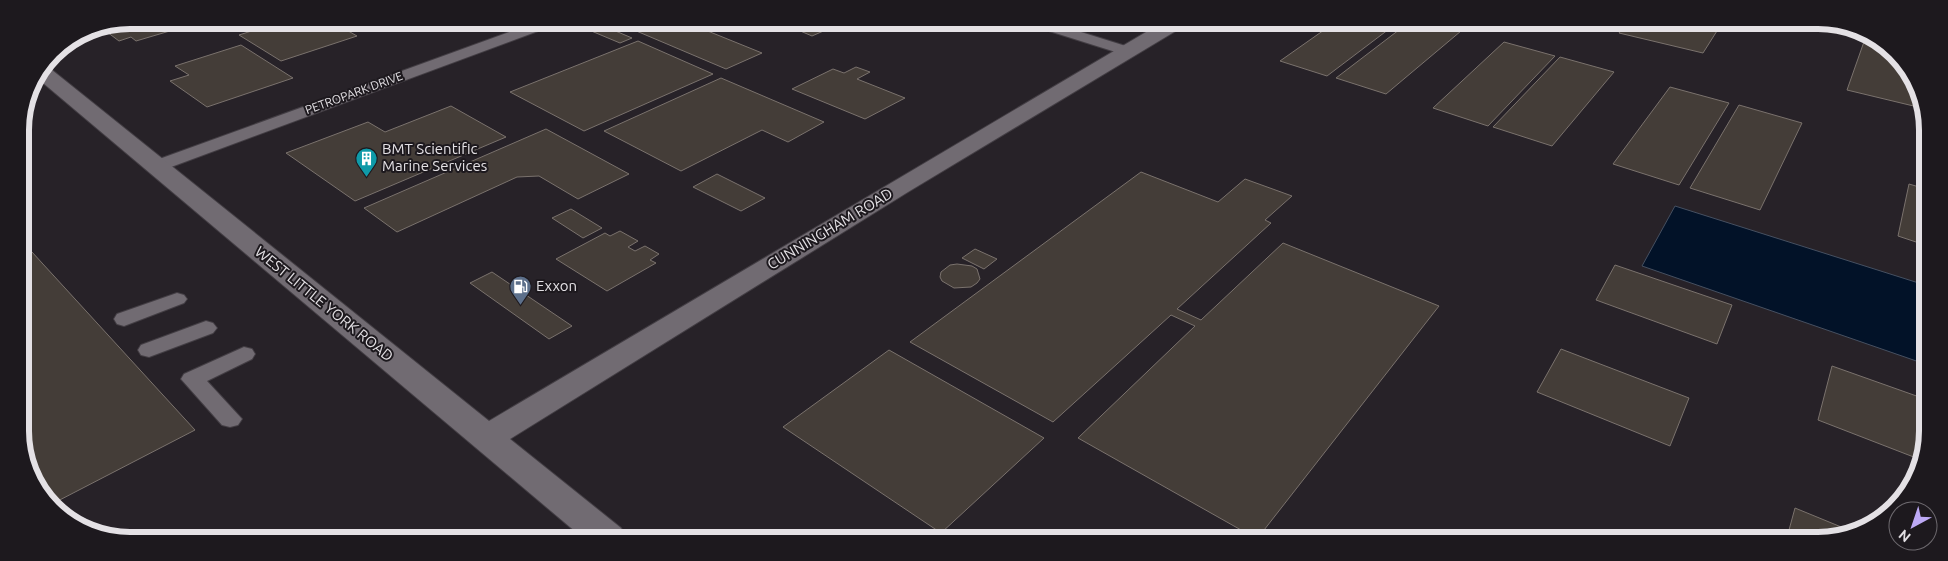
<svg xmlns="http://www.w3.org/2000/svg" width="1948" height="561" font-family="Ubuntu,sans-serif">
  <style>
    .water { fill: #021228; stroke: #465061 }
    .building { fill: #443d38; stroke: #7a726d }
    .lines { fill: none; stroke-linecap: round; stroke-linejoin: round }
    .street-casing { stroke: #433e44; stroke-width: 2 }
    .secondary-casing { stroke: #433e44; stroke-width: 2 }
    .street { fill: #716b72; fill-rule: evenodd }
    .secondary { fill: #716b72; fill-rule: evenodd }
    .labels { text-anchor: middle; stroke-width: 4; stroke-linejoin: round; paint-order: stroke }
    .far-street-label { font-size: 12px; fill: #e4e1e5; stroke: #1d191e }
    .poi-label { font-size: 15px; fill: #e4e1e5; stroke: #1d191e; text-anchor: start }
    .street-label { font-size: 15px; fill: #e4e1e5; stroke: #1d191e }
    .rim { fill: none; stroke: #e4e1e5; stroke-width: 6 }
  </style>
  <rect width="100%" height="100%" fill="#272228"/>
  <path class="water" d="M1675 206 1925 285V364L1642 266Z"/>
  <path class="building" d="M150 20H183L190 25 136 41 131 37 119 41 107 32Z
    M286 20H329L357 36 281 61 239 35Z
    M588 21H592L632 38 620 43 577 25Z
    M657 21H683L762 53 726 69 634 30Z
    M777 21 844 22 812 36Z
    M1334 23H1397L1327 76 1280 61Z
    M1408 23H1431L1461 31 1386 94 1336 78Z
    M1626 23H1722L1703 53 1619 33Z
    M1866 36 1901 57 1926 109 1847 90Z
    M638 41 713 74 584 131 510 92Z
    M1504 42 1555 56 1488 126 1433 108Z
    M241 45 293 78 207 107 170 81 189 75 175 66Z
    M1560 57 1614 72 1552 146 1493 127Z
    M856 67 870 72 857 79 905 98 865 119 792 89 833 69 844 73Z
    M721 78 824 122 788 142 762 130 681 171 604 131Z
    M1670 87 1729 103 1679 185 1613 164Z
    M1739 105 1802 123 1760 210 1690 188Z
    M451 106 506 137 355 201 286 153 368 122 385 132Z
    M546 129 629 174 578 199 539 176 517 177 397 232 364 208Z
    M1141 172 1218 202 1245 179 1292 196 1265 220 1271 223 1177 309 1201 320 1283 243 1439 306 1257 539 1078 438 1195 326 1171 315 1053 422 910 342Z
    M717 174 765 198 741 211 693 187Z
    M1909 184 1926 189 1925 245 1898 236Z
    M571 209 602 228 583 238 552 218Z
    M620 231 638 241 628 247 635 251 645 246 659 254 650 260 656 263 607 291 556 259 605 233 610 236Z
    M21 240 195 430 50 505 22 453Z
    M975 249 997 259 984 269 962 258Z
    M957 264 972 266 977 269 980 279 977 283 971 287 954 288 942 281 940 277 941 272 950 265Z
    M1615 265 1732 305 1717 344 1596 300Z
    M492 272 572 326 549 339 470 283Z
    M1561 349 1689 398 1670 446 1537 392Z
    M889 350 1044 438 941 533 783 427Z
    M1832 366 1925 399 1924 461 1818 420Z
    M1795 508 1851 531 1825 541H1786Z"/>
  <g class="lines">
    <defs>
      <path id="street" d="M540 21H559L557 24 163 170 157 171 151 170 148 166 151 162Z
        M1028 22H1049L1132 48 1134 51 1132 54H1122L1030 25Z
        M177 293 184 295 187 299 184 303 124 326 117 324 114 319 117 314Z
        M206 321 213 323 217 328 213 333 149 357 141 355 138 350 141 345Z
        M244 347 252 349 255 354 252 359 207 381 242 419 238 425 230 427 222 425 181 379 184 374Z"/>
      <path id="secondary" d="M1163 22H1186L1184 26 908 192 510 439 621 528 626 538H583L36 77 44 65 47 66 489 421Z"/>
    </defs>
    <use href="#street" class="street-casing"/>
    <use href="#secondary" class="secondary-casing"/>
    <use href="#street" class="street"/>
    <use href="#secondary" class="secondary"/>
  </g>
  <defs>
    <symbol id="building-pin" viewBox="-11 -11 22 30"><path d="M0 17L-7.5 6A9.5 9.5 0 1 1 7.5 6Z" fill="#0f9aa8" stroke="#1d191e"/><path d="M-4-6H4V6H1V3H-1V6H-4ZM-2.5-4.3h1.7v1.8h-1.7ZM.8-4.3h1.7v1.8H.8ZM-2.5-1h1.7V.8h-1.7ZM.8-1h1.7V.8H.8Z" fill="#fff"/></symbol>
    <symbol id="fuel-pin" viewBox="-11 -11 22 30"><path d="M0 17L-7.5 6A9.5 9.5 0 1 1 7.5 6Z" fill="#5c6f8a" stroke="#1d191e"/><path d="M-5.5-6h7V0h2V4h1.3V-2.5L3-4.5l.8-.8L6-3V5H2.5V1h-1V6h-7ZM-4.2-4.7v3.2H.2V-4.7Z" fill="#fff"/></symbol>
  </defs>
  <g fill-rule="evenodd">
    <use href="#building-pin" x="354" y="146" width="25" height="34"/>
    <use href="#fuel-pin" x="508" y="274" width="25" height="34"/>
  </g>
  <g class="labels">
    <g class="far-street-label">
      <text transform="translate(354 93) rotate(-20)" y="4">PETROPARK DRIVE</text>
    </g>
    <g class="poi-label">
      <text x="382" y="154">BMT Scientific<tspan x="382" dy="17">Marine Services</tspan></text>
      <text x="536" y="291">Exxon</text>
    </g>
    <g class="street-label">
      <text transform="translate(830 229) rotate(-31)" y="5">CUNNINGHAM ROAD</text>
      <text transform="translate(324 304) rotate(39)" y="5">WEST LITTLE YORK ROAD</text>
    </g>
  </g>
  <path d="M0 0H1948V561H0ZM130 29H1818A101 101 0 0 1 1919 130V431A101 101 0 0 1 1818 532H130A101 101 0 0 1 29 431V130A101 101 0 0 1 130 29Z" fill="#1d191e" fill-rule="evenodd"/>
  <path class="rim" d="M130 29H1818A101 101 0 0 1 1919 130V431A101 101 0 0 1 1818 532H130A101 101 0 0 1 29 431V130A101 101 0 0 1 130 29Z"/>
  <g transform="translate(1913 526) rotate(220)"><circle r="24" fill="#1d191e" stroke="#6d696e"/>
  <path d="M0-4L9 19L0 12L-9 19Z" fill="#bda9f5"/>
  <text y="-8" font-size="14" font-weight="bold" text-anchor="middle" fill="#e4e1e5">N</text>
  </g>
</svg>
